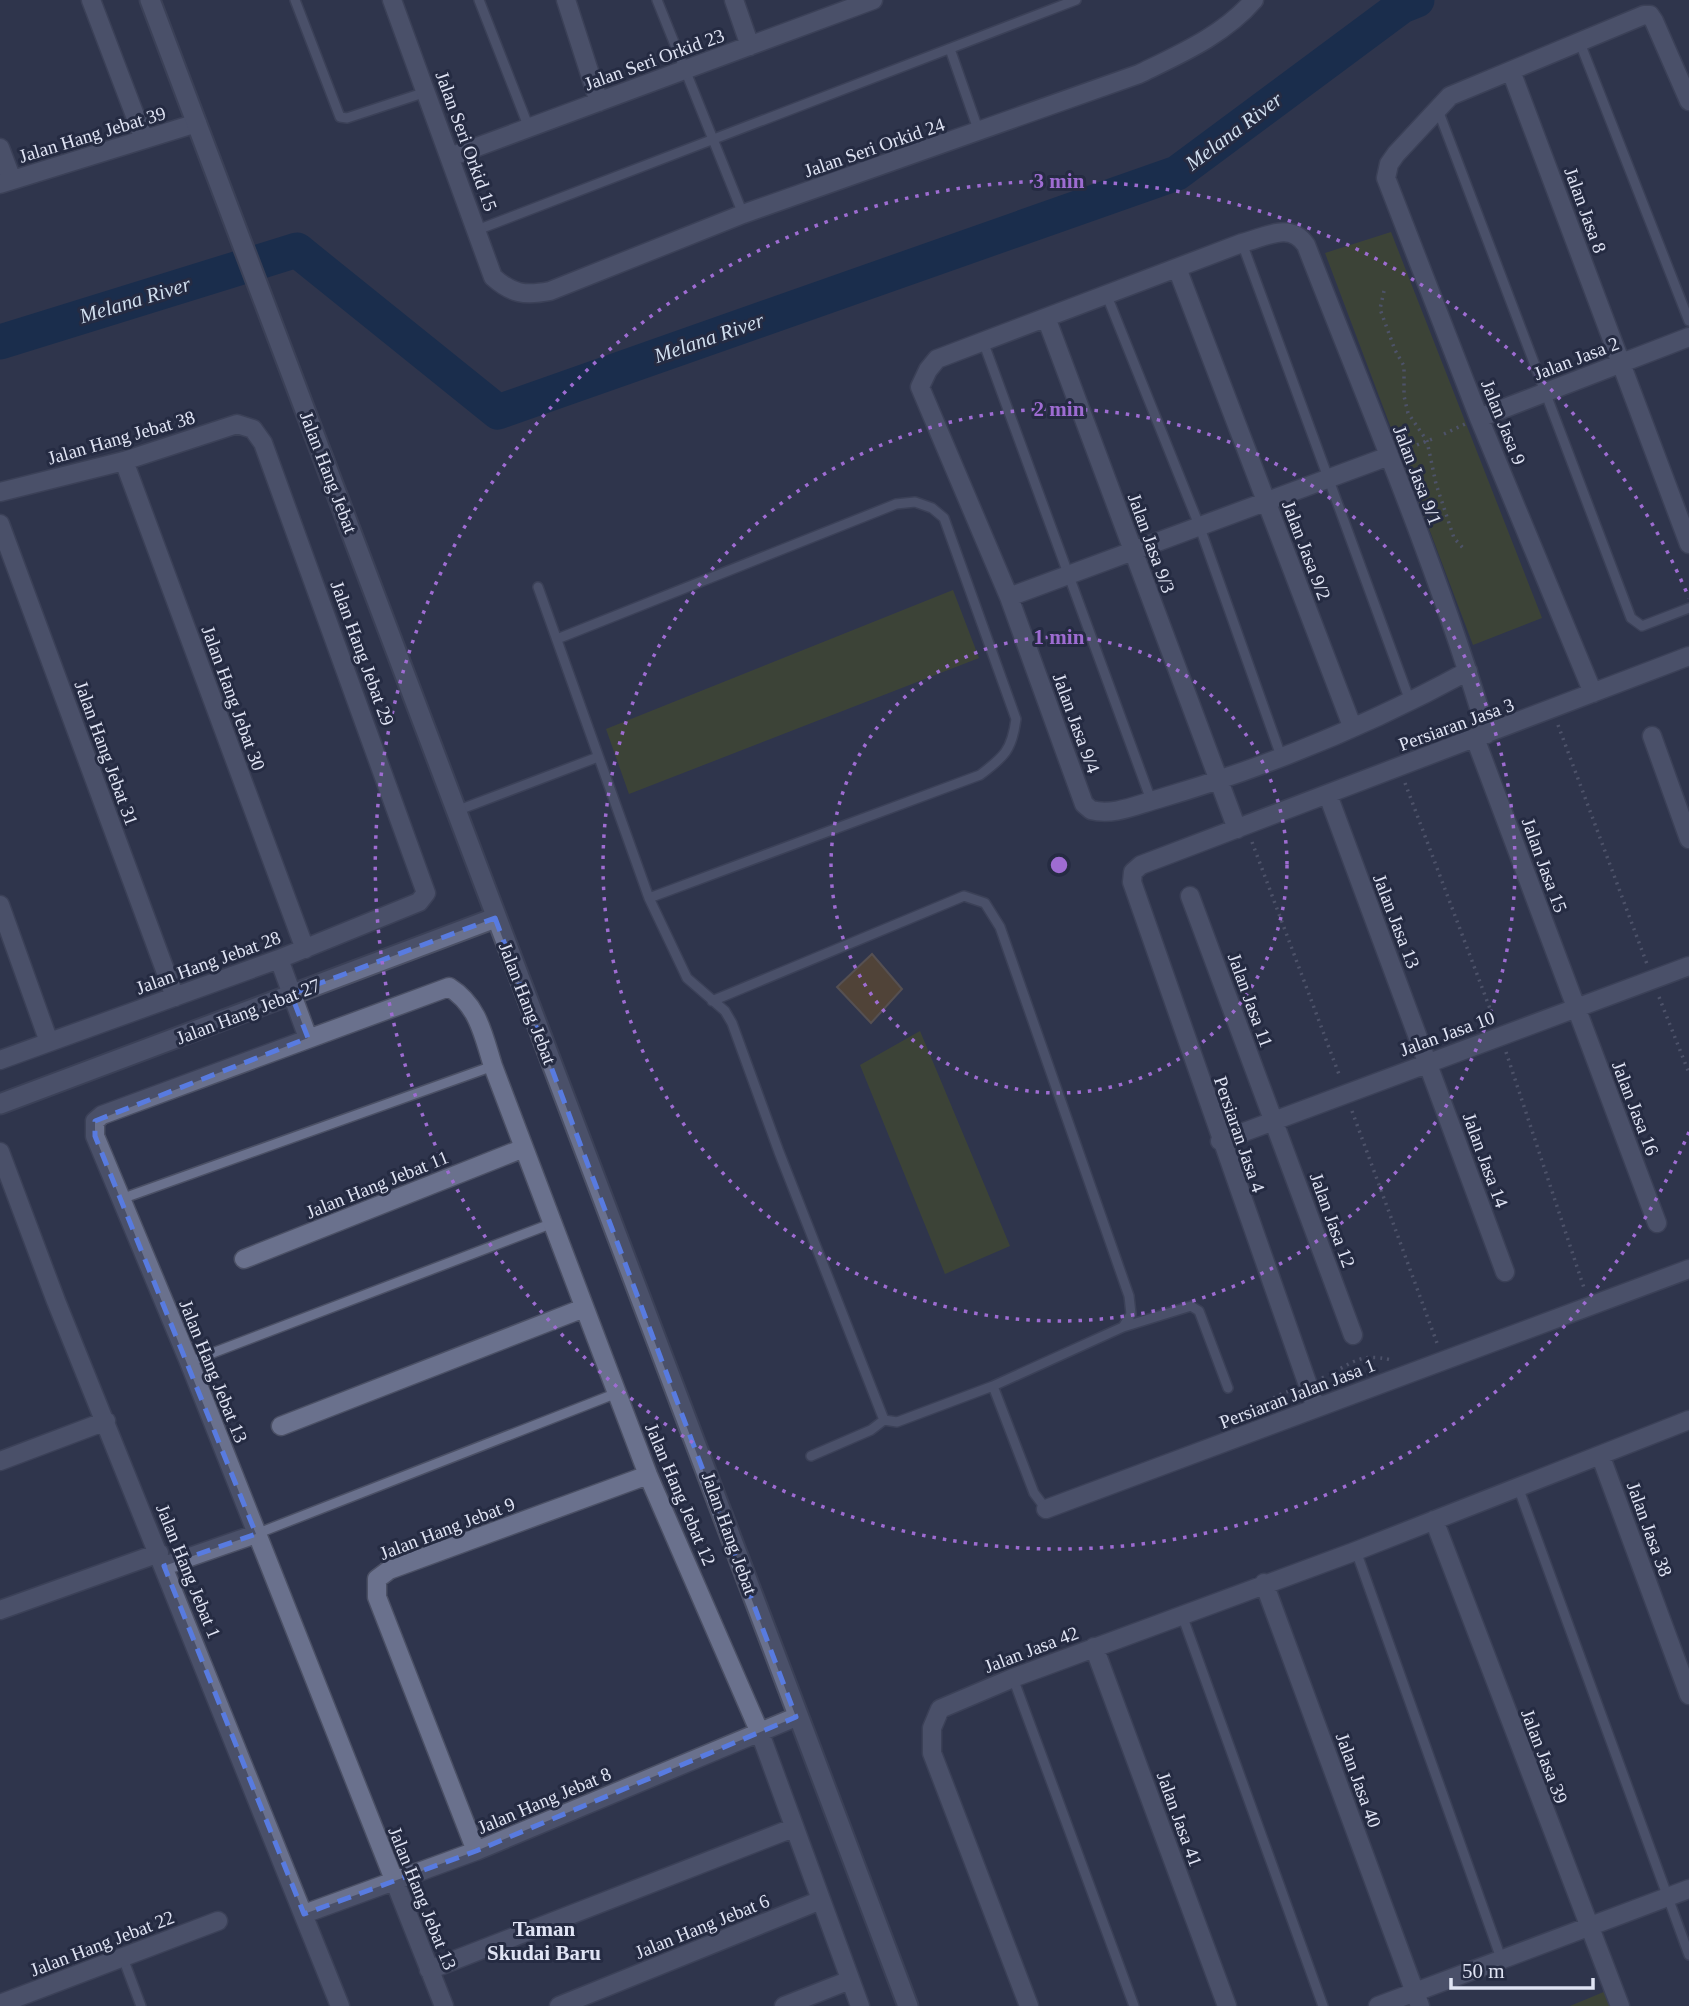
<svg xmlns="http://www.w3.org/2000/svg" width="1689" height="2006" font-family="'Times New Roman',serif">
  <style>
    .green { fill: #4d561d }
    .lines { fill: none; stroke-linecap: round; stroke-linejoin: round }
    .river { stroke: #00254c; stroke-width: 35 }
    .building { fill: #78551f; stroke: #857259; stroke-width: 2 }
    .service-casing { stroke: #4b5065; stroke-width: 12 }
    .minor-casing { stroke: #4b5065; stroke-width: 21 }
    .tertiary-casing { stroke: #4b5065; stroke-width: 23 }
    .path { stroke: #72778c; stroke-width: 3.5; stroke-dasharray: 2 5; stroke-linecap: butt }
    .service { stroke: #6a718d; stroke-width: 9 }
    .minor { stroke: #6a718d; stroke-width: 18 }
    .tertiary { stroke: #6a718d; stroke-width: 19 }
    .marked { fill: none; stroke: #587be0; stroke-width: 5; stroke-dasharray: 14 9; stroke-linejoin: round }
    .ring { fill: none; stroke: #9e6cd2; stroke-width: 3.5; stroke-dasharray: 3.5 7 }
    .labels { text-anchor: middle; stroke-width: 6; stroke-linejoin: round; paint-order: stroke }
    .street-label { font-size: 19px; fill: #e0e4f4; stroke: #252b42 }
    .water-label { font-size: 21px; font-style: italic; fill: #d0deee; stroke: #252b42 }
    .neighbourhood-label { font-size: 21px; font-weight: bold; fill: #e0e4f4; stroke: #252b42 }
    .centre { fill: #9e6cd2; stroke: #252b42; stroke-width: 3.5 }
    .ring-label { font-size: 21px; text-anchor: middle; font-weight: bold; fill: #9e6cd2; stroke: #252b42; stroke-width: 6; stroke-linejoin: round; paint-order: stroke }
  </style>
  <rect width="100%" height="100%" fill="#2f354d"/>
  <path class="green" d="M1391 232 1542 618 1473 645 1325 253Z
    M953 590 979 658 629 794 606 729Z
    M920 1031 1010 1246 945 1274 860 1065Z
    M1606 1991 1612 2006H1570Z"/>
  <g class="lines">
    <path class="river" d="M0 342 297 250 498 412 1177 173 1402 6 1417 0"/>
  </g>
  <path class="building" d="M872 954 902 989 871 1023 837 987Z"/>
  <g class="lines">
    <defs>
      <path id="service" d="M295 0 340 117 347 118 426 92
        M479 0 529 128
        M657 0 743 214
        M1580 43 1689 321
        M950 49 979 132
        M1438 110 1631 618 1642 626 1689 608
        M477 230 1076 0
        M1242 243 1410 701
        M1107 296 1199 525 1281 756
        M984 344 1151 800
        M538 587 649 898 687 978 725 1011 732 1023 779 1152 884 1420 897 1422 993 1386 1123 1327 1191 1306 1199 1311 1228 1388
        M557 639 896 504 915 502 932 508 944 518 1016 719C1012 750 1004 757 980 775L649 898
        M456 811 598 757
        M712 1001 964 896 985 903 1000 927 1129 1296 1131 1314 1123 1327
        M121 1199 493 1066
        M189 1362 553 1223
        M993 1386 1034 1493 1046 1509
        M811 1456 871 1430 884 1420
        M1518 1487 1689 1955
        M256 1534 617 1393
        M1356 1551 1502 1961
        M1182 1615 1323 2006
        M1013 1678 1134 2006
        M123 1958 141 2006"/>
      <path id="minor" d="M91 0 144 139
        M392 0 493 277C512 294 525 296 550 291L743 214 1139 74C1180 54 1224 35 1254 0
        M566 0 599 102
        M734 0 750 46
        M1511 71 1689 544
        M0 148 12 180
        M450 157 873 0
        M0 184 197 123
        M1177 268 1352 726
        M1047 320 1237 829
        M1479 418 1689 337
        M124 461 305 949
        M0 492 124 461 237 424 253 429 263 443 426 893 419 902 279 959 0 1060
        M0 524 175 997
        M1009 597 1389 456
        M1468 671C1371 724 1264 768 1158 799 1136 805 1113 816 1091 810L1084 804 1009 597 920 387 928 370 937 359 1242 243C1266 237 1290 221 1306 245 1369 407 1438 568 1487 734
        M1593 693 1479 418 1386 178 1389 164 1396 154 1450 96 1644 15H1650L1654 21 1689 101
        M1652 736 1689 839
        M1475 738 1657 1223
        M1328 795 1505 1272
        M1190 896 1353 1335
        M0 905 49 1042
        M279 959 308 1038
        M1220 1141 1689 966
        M0 1152 56 1301 340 2006
        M244 1259 524 1148
        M1316 1408 1132 882 1133 872 1141 865 1689 656
        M281 1426 584 1308
        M1601 1457 1689 1695
        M0 1461 106 1421
        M1046 1509 1689 1269
        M1434 1520 1620 2006
        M164 1566 256 1534
        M1264 1583 1420 2006
        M0 1610 159 1553
        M1094 1647 1227 2006
        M476 1851 377 1597V1579L389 1570 648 1475
        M304 1914 476 1851 796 1717
        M429 1970 793 1828
        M0 2004 218 1921
        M444 2006 189 1362 95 1136V1121L102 1115 449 987C478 1005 483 1034 493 1066L648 1475 760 1733 860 2006
        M559 2006 821 1900
        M784 2006 850 1980
        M1029 2006 932 1753V1728L940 1709 1013 1678 1356 1551 1689 1420
        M1378 2006 1689 1889"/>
      <path id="tertiary" d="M150 0 908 2006
        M0 1104 495 918"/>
    </defs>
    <use href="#service" class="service-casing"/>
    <use href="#minor" class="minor-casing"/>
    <use href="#tertiary" class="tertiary-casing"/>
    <path class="path" d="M1384 291 1380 309 1395 350 1404 366V396L1408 413 1427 441 1436 484 1454 538 1463 548
      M1444 434 1465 424
      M1404 450 1432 439
      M1558 725 1647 964
      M1405 783 1495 1022
      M1252 842 1340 1077
      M1659 997 1689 1073
      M1506 1052 1585 1291
      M1352 1111 1437 1343
      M1322 1378C1353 1364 1357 1352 1392 1360
      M1264 1408 1276 1396 1292 1390"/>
    <use href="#service" class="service"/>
    <use href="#minor" class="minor"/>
    <use href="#tertiary" class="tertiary"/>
  </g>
  <path d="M0 0H1689V2006H0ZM495 918 796 1717 476 1851 304 1914 164 1566 256 1534 95 1136V1121L308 1038 291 994Z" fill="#2f354d" fill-opacity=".55" fill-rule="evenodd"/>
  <path class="marked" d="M495 918 796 1717 476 1851 304 1914 164 1566 256 1534 95 1136V1121L308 1038 291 994Z"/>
  <g class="ring">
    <circle cx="1059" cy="865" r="228"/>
    <circle cx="1059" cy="865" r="456"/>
    <path d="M1689 1132A684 684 0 1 1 1689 598"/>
  </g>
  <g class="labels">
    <g class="street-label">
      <text transform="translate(654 59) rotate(-20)" y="7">Jalan Seri Orkid 23</text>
      <text transform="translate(92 134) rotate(-17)" y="7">Jalan Hang Jebat 39</text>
      <text transform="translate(467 141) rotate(70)" y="7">Jalan Seri Orkid 15</text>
      <text transform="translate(874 147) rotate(-19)" y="7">Jalan Seri Orkid 24</text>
      <text transform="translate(1586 210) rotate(70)" y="7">Jalan Jasa 8</text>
      <text transform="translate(1576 358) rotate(-21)" y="7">Jalan Jasa 2</text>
      <text transform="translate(1504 422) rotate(68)" y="7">Jalan Jasa 9</text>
      <text transform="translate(121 437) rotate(-16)" y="7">Jalan Hang Jebat 38</text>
      <text transform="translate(329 472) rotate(69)" y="7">Jalan Hang Jebat</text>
      <text transform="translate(1418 475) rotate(69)" y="7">Jalan Jasa 9/1</text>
      <text transform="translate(1152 543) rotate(70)" y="7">Jalan Jasa 9/3</text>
      <text transform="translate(1307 550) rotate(69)" y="7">Jalan Jasa 9/2</text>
      <text transform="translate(363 653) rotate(70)" y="7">Jalan Hang Jebat 29</text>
      <text transform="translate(234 698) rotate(70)" y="7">Jalan Hang Jebat 30</text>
      <text transform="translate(1077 723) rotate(70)" y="7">Jalan Jasa 9/4</text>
      <text transform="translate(1456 724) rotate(-20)" y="7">Persiaran Jasa 3</text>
      <text transform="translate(107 753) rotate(70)" y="7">Jalan Hang Jebat 31</text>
      <text transform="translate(1545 865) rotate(70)" y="7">Jalan Jasa 15</text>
      <text transform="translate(1397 921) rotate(69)" y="7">Jalan Jasa 13</text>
      <text transform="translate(208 962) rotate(-20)" y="7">Jalan Hang Jebat 28</text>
      <text transform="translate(1251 1000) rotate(70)" y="7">Jalan Jasa 11</text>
      <text transform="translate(528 1003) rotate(69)" y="7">Jalan Hang Jebat</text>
      <text transform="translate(248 1011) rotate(-21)" y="7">Jalan Hang Jebat 27</text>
      <text transform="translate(1447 1033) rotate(-20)" y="7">Jalan Jasa 10</text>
      <text transform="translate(1636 1108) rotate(69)" y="7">Jalan Jasa 16</text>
      <text transform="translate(1240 1134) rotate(71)" y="7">Persiaran Jasa 4</text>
      <text transform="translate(1486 1160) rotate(70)" y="7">Jalan Jasa 14</text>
      <text transform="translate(377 1184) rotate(-22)" y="7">Jalan Hang Jebat 11</text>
      <text transform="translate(1333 1220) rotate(70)" y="7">Jalan Jasa 12</text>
      <text transform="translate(214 1371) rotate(68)" y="7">Jalan Hang Jebat 13</text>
      <text transform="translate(1297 1393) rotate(-21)" y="7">Persiaran Jalan Jasa 1</text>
      <text transform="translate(681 1494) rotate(67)" y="7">Jalan Hang Jebat 12</text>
      <text transform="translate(447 1528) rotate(-21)" y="7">Jalan Hang Jebat 9</text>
      <text transform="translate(1650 1529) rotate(70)" y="7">Jalan Jasa 38</text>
      <text transform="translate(730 1533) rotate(70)" y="7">Jalan Hang Jebat</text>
      <text transform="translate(189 1571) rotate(68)" y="7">Jalan Hang Jebat 1</text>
      <text transform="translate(1031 1649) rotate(-21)" y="7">Jalan Jasa 42</text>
      <text transform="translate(1545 1756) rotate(69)" y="7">Jalan Jasa 39</text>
      <text transform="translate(1359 1780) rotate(70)" y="7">Jalan Jasa 40</text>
      <text transform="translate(544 1800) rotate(-23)" y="7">Jalan Hang Jebat 8</text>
      <text transform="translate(1180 1819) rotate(70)" y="7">Jalan Jasa 41</text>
      <text transform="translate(423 1898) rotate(68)" y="7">Jalan Hang Jebat 13</text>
      <text transform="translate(702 1926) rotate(-22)" y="7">Jalan Hang Jebat 6</text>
      <text transform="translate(102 1943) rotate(-21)" y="7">Jalan Hang Jebat 22</text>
    </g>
    <g class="water-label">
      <text transform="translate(1234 131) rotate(-37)" y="7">Melana River</text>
      <text transform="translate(135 300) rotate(-17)" y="7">Melana River</text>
      <text transform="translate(709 338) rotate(-19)" y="7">Melana River</text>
    </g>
    <g class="neighbourhood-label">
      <text x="544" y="1936">Taman<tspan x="544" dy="24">Skudai Baru</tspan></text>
    </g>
  </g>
  <circle cx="1059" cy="865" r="10" class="centre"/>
  <g class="ring-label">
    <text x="1059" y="188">3 min</text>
    <text x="1059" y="416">2 min</text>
    <text x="1059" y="644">1 min</text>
  </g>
  <path d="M1451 1978v10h142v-10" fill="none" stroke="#e0e4f4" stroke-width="3.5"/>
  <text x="1462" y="1978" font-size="21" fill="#e0e4f4" stroke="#252b42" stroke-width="5" paint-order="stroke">50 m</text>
</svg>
